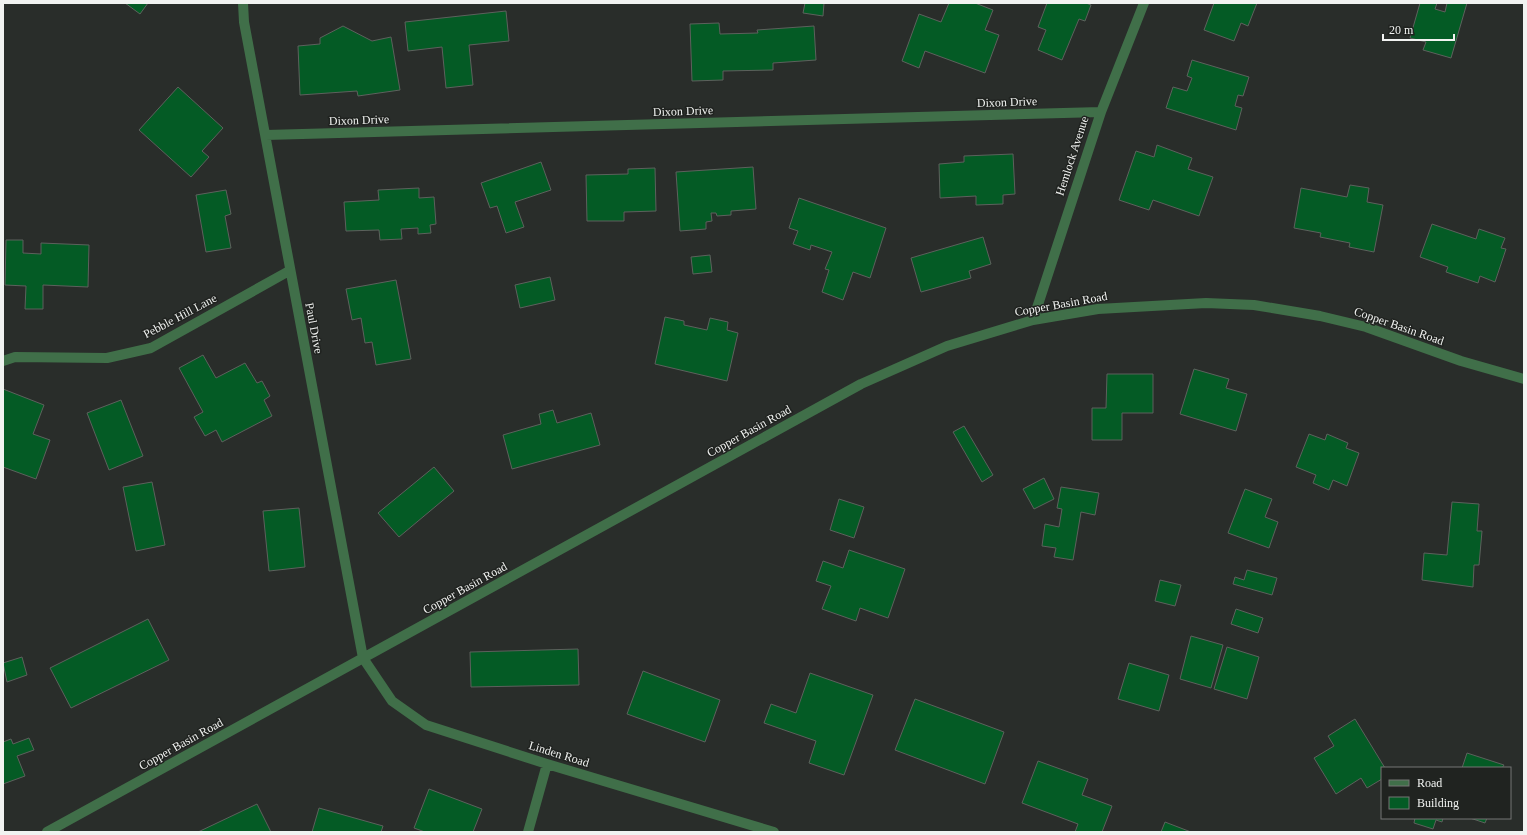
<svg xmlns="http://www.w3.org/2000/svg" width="1527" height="835" font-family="Georgia,serif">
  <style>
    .building { fill: #045b25; stroke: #5d615d }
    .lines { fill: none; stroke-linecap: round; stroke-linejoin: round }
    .minor { stroke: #406f49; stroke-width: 10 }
    .labels { text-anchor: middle; stroke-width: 3; stroke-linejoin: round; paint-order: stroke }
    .street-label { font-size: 12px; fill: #f1f3f1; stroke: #202320 }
  </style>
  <rect width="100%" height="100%" fill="#292d2a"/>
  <path class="building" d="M125 3H148L140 14Z
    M805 3H824L823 16 803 13Z
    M949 3H975L993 10 985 30 999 35 985 73 925 51 919 68 902 61 919 14 941 22Z
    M1047 3H1086L1091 5 1085 21 1079 19 1062 60 1038 50 1046 30 1038 27Z
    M1214 3H1257L1248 26 1241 23 1234 41 1204 30Z
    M1420 3H1437L1435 9 1445 12 1447 3H1467L1451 58 1423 50 1426 42 1410 38Z
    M506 11 509 41 469 45 473 85 446 88 442 47 408 51 405 22Z
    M719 23 720 34 758 33 757 30 814 26 816 60 773 63V70L723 71V80L692 81 690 24Z
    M343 26 372 41 391 37 400 90 358 96 357 91 300 95 298 46 320 44V38Z
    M1192 60 1249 77 1243 96 1238 95 1235 106 1242 108 1236 130 1166 108 1173 87 1187 91 1192 78 1187 76Z
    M178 87 223 128 202 151 209 157 191 177 139 130Z
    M1157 145 1192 158 1188 169 1213 177 1199 216 1153 200 1149 210 1119 200 1136 151 1154 157Z
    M1013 154 1015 194 1003 195V204L976 205V196L940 198 939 164 964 162V156Z
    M541 162 551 190 515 202 524 227 506 233 497 206 490 208 481 183Z
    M753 167 756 209 731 211V215L717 216 716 213H711L712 221 706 222V229L680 231 676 172Z
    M655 168 656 211 624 212V221H587L586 175 628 174V169Z
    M1350 185 1369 188 1367 202 1383 205 1374 252 1349 247 1350 243 1320 237 1321 233 1294 228 1301 188 1347 197Z
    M419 188V198L434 197 436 224 430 225 431 233 418 234V228L401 229 402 239 380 240 379 230 346 231 344 202 379 200 378 190Z
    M226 190 231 214 225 216 231 248 206 252 196 195Z
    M799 198 886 228 870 278 853 272 843 300 822 292 829 270 825 269 832 252 811 245 810 250 793 244 798 231 789 228Z
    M1432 224 1476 239 1479 229 1505 238 1501 248 1506 249 1495 282 1480 276 1478 283 1446 272 1448 267 1420 257Z
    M983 237 991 264 969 271 971 278 921 292 911 258Z
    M6 240H23V253L41 254V243L89 245 88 287 43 285V309H25L26 286 5 285Z
    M710 255 712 272 693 274 691 257Z
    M550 277 555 300 520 308 515 285Z
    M396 280 411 359 376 365 372 342 365 343 361 318 352 320 346 289Z
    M665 317 684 321V325L707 330 710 318 728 322 727 330 738 333 727 381 655 364Z
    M203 355 216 378 245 363 257 383 262 381 270 396 264 400 272 416 222 442 216 430 205 436 194 417 203 412 179 368Z
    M1194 369 1229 379 1226 388 1247 394 1236 431 1180 414Z
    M1107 374H1153V413H1122V440H1092V408H1106Z
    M3 389 44 405 33 434 50 440 36 479 3 467Z
    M121 400 143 456 109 470 87 413Z
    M553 410 557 423 591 413 600 445 512 469 503 435 541 424 539 414Z
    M964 426 993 475 982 482 953 432Z
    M1309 434 1325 440 1327 434 1348 443 1346 448 1359 453 1347 486 1333 480 1329 490 1313 483 1316 475 1296 467Z
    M434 467 454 491 399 537 378 513Z
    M1044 478 1054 499 1034 509 1023 489Z
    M152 482 165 545 136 551 123 487Z
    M1061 487 1099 493 1095 515 1081 512 1073 560 1054 557 1056 548 1042 546 1045 524 1059 527 1062 509 1057 508Z
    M1245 489 1272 499 1265 517 1278 522 1269 548 1228 533Z
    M839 499 864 507 854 538 830 530Z
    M1452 502 1479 504 1477 531H1482L1479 565H1474L1473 587 1422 580 1424 553 1447 555Z
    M299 508 305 567 269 571 263 511Z
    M849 550 905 569 888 618 860 608 856 621 822 609 831 586 816 581 823 561 843 568Z
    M1247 570 1277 578 1272 595 1233 584 1235 577 1244 580Z
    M1160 580 1181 585 1175 606 1155 601Z
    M1236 609 1263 618 1258 633 1231 624Z
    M148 619 169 660 71 708 50 668Z
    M1191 636 1223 645 1211 688 1180 679Z
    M1227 647 1259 657 1247 699 1214 689Z
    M578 649 579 685 471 687 470 652Z
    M22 657 27 675 7 682 3 663Z
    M1129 663 1169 675 1159 711 1118 699Z
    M643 671 720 700 705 742 627 714Z
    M810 673 873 695 844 775 809 763 816 741 764 723 771 704 796 713Z
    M915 699 1004 732 985 784 895 750Z
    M1355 719 1385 768H1382V779L1367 788 1361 778 1336 794 1314 758 1334 746 1328 736Z
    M29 738 34 750 17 756 25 776 3 784V742L11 739 13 744Z
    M1467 753 1504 765 1502 768H1462Z
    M1038 761 1088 779 1082 795 1112 806 1102 832H1075L1078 824 1022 803Z
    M429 789 482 809 473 832H425L414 828Z
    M257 804 271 832H198Z
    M319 808 383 826 381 832H312Z
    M1415 818H1443L1442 822 1436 820 1433 829 1414 823Z
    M1470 818H1487L1485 823Z
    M1165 822 1191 832H1161Z"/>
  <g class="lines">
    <path class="minor" d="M243 3 244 22 363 658 392 701 426 725 547 764 774 832
      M266 135 1101 112
      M1033 320 1101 112 1144 3
      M3 361 15 357 107 358 151 348 289 271
      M47 832 861 384 947 346 1033 320 1098 309 1206 303 1254 305 1320 316 1366 327 1461 361 1524 379
      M528 832 547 764"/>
  </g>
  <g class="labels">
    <g class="street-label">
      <text transform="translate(1007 102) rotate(-2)" y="4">Dixon Drive</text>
      <text transform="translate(683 111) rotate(-2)" y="4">Dixon Drive</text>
      <text transform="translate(359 120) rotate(-2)" y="4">Dixon Drive</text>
      <text transform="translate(1072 156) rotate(-72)" y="4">Hemlock Avenue</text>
      <text transform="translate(1061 304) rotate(-10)" y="4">Copper Basin Road</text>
      <text transform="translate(180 316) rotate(-28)" y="4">Pebble Hill Lane</text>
      <text transform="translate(1399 326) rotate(19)" y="4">Copper Basin Road</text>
      <text transform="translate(314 328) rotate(79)" y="4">Paul Drive</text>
      <text transform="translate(749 431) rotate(-29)" y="4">Copper Basin Road</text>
      <text transform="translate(465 588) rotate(-29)" y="4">Copper Basin Road</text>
      <text transform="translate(181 744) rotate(-29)" y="4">Copper Basin Road</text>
      <text transform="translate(559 754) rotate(17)" y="4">Linden Road</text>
    </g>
  </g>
  <rect width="1527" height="835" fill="none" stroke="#f1f3f1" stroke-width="8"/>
  <rect x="1381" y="767" width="130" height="52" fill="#202320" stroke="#747674"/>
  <rect x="1389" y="780" width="20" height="6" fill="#406f49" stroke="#747674"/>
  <text x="1417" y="787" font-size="12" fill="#f1f3f1">Road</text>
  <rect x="1389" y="797" width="20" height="12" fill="#045b25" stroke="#747674"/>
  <text x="1417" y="807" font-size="12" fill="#f1f3f1">Building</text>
  <path d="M1383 34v6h71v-6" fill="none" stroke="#f1f3f1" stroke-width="2"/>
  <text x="1389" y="34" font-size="12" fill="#f1f3f1" stroke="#202320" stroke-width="3" paint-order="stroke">20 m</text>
</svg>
